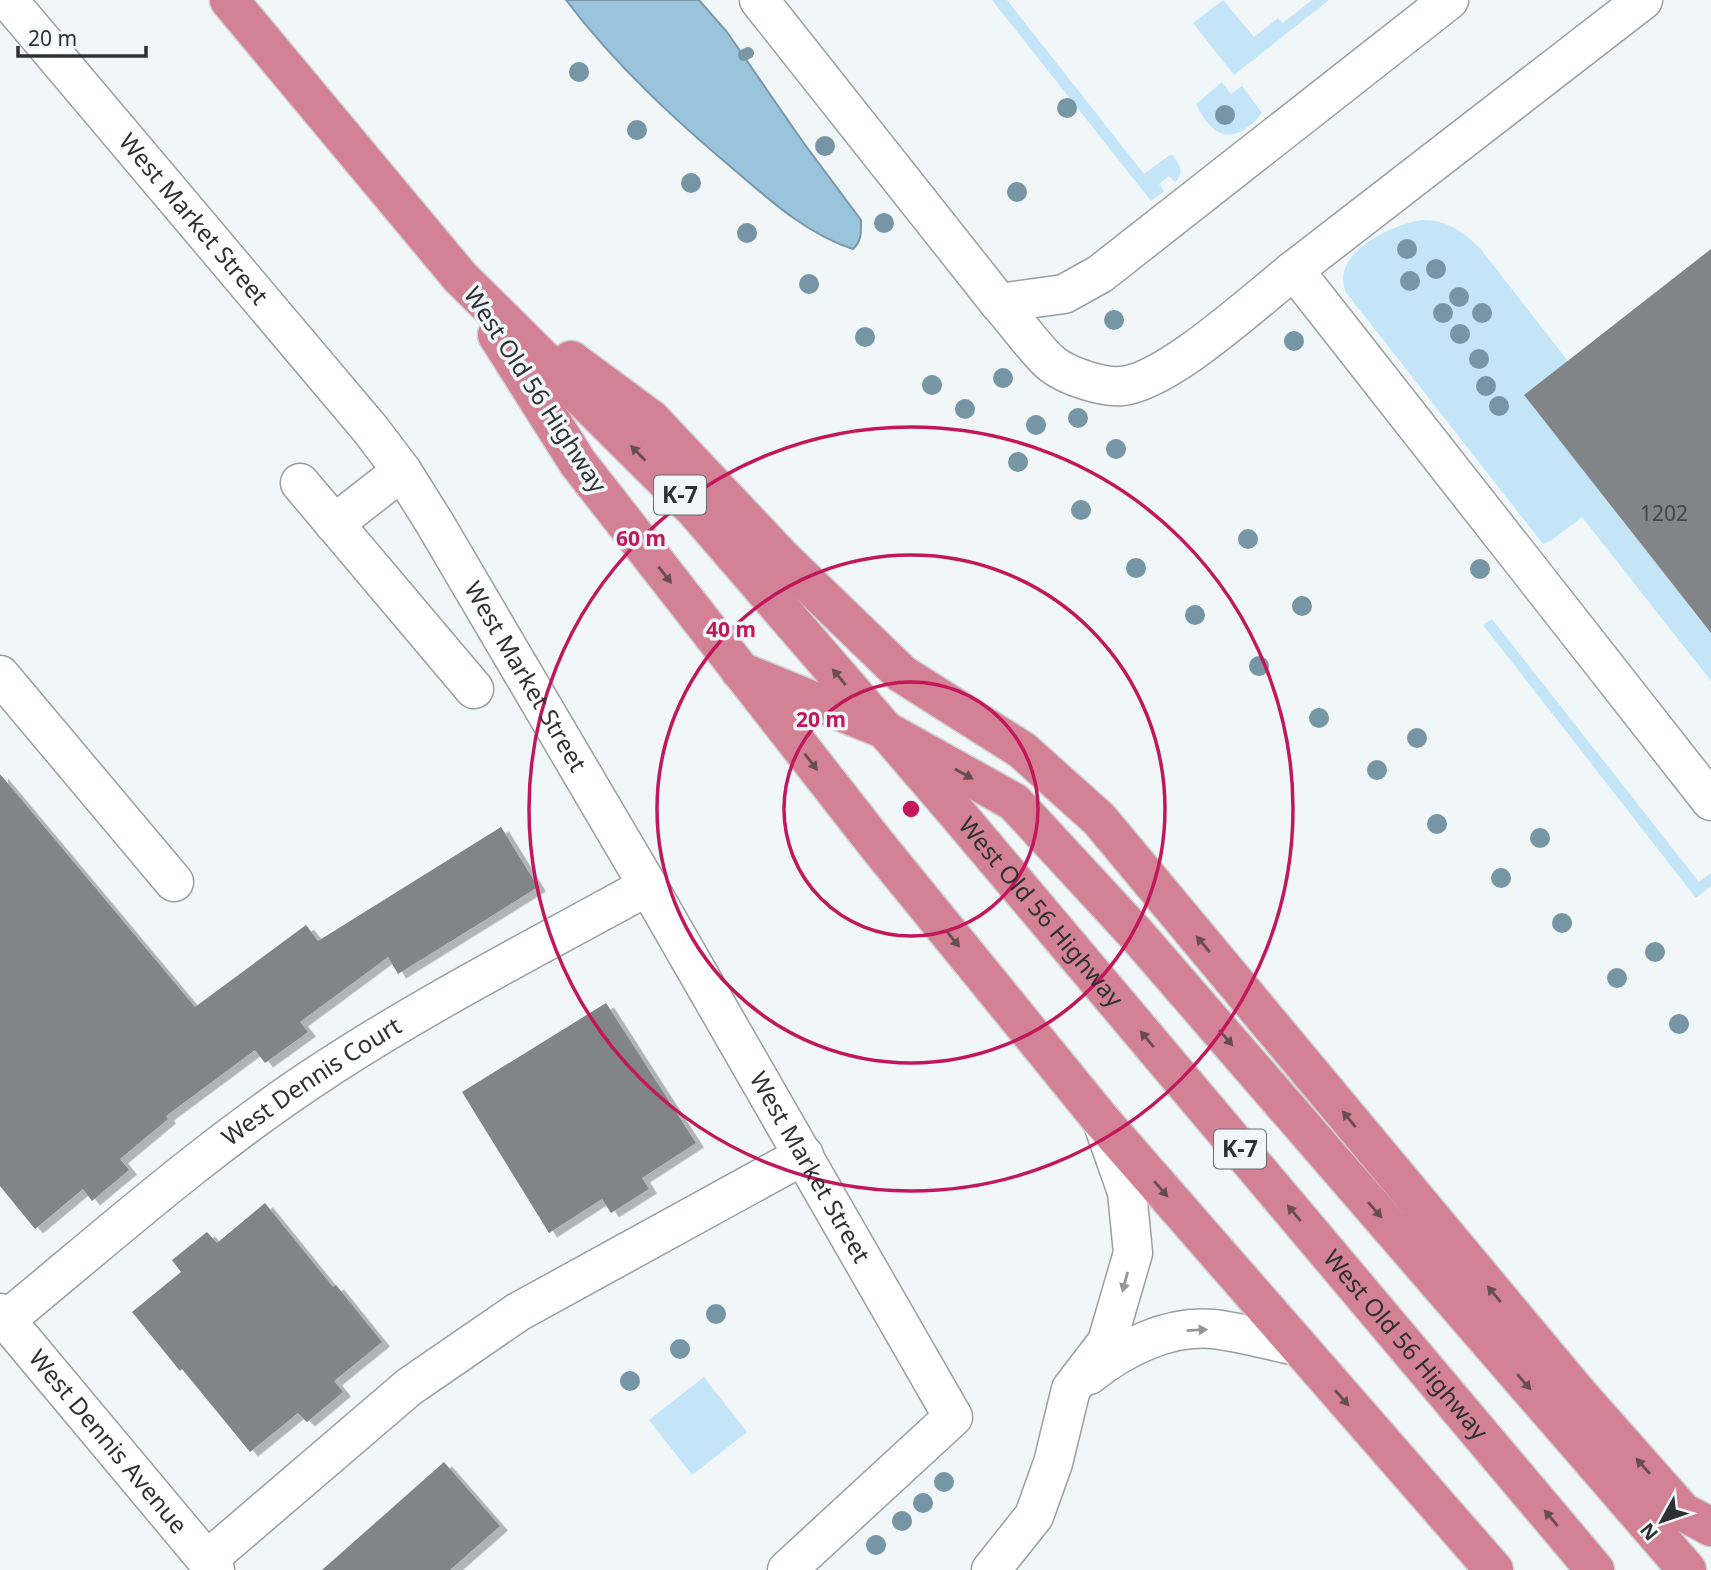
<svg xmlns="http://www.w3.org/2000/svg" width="1711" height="1570" font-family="'Noto Sans',sans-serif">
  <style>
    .green { fill: #c4e4f8 }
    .water { fill: #9ac3dc; stroke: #7a97a9; stroke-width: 2 }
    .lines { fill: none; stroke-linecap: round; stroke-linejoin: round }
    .stream { stroke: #7a97a9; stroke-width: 12 }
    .building { fill: #818588; filter: url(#shadow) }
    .minor-casing { stroke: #9a9ea1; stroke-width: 41 }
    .highway-casing { stroke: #d1d1d2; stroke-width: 41 }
    .minor { stroke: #fff; stroke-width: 38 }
    .highway { stroke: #d38195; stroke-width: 38 }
    .tree { fill: #7695a5 }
    .oneway { fill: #684c54 }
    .oneway2 { fill: #969898 }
    .ring { fill: none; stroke: #c2185b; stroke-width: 3.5 }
    .labels { text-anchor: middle; stroke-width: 7; stroke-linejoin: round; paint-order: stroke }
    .number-label { font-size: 21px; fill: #434547 }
    .shield { fill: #f1f6f9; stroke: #686b6d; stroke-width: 2 }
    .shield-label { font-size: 23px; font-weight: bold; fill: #2e3031 }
    .street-label { font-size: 24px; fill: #2e3031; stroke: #f1f6f9 }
    .centre { fill: #c2185b; stroke: #f1f6f9; stroke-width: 3.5 }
    .ring-label { font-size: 21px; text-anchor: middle; font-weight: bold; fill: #c2185b; stroke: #f1f6f9; stroke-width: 7; stroke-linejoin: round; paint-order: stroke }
  </style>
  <defs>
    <filter id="shadow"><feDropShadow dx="8" dy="4.5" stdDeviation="0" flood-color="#0004"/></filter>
  </defs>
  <rect width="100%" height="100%" fill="#f1f6f9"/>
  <path class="green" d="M992 0H1007L1144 174 1171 154C1180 164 1185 172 1175 182L1169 176 1159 184 1164 191 1151 201Z
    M1223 0 1254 37 1278 18 1283 23 1312 0H1329L1234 75 1193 23Z
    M1222 82 1231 94 1242 86 1262 113C1235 146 1213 140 1196 104Z
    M1422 220C1446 219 1463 232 1479 247L1568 361 1525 396 1711 633V681L1582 517 1552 540 1543 544 1345 291C1343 282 1342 273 1347 264 1358 242 1399 223 1422 220Z
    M1492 619 1699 882 1711 873V886L1696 898 1483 625Z
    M704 1377 747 1432 692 1475 649 1420Z"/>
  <path class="water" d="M566 0H699L727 32 803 142 861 220C861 231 862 241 853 249 809 235 773 203 738 173 676 121 615 65 566 0Z"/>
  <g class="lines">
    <path class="stream" d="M744 55 748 53"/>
  </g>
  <path class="building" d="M1711 249V633L1524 395Z
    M0 774 195 1007 306 925 318 941 501 827 538 887 398 974 388 957 300 1022 308 1032 265 1063 255 1050 166 1116 168 1119 120 1159 129 1170 92 1201 83 1189 35 1229 0 1186Z
    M606 1003 696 1143 642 1178 649 1189 611 1213 602 1199 549 1233 462 1092Z
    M265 1203 333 1287 336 1285 382 1342 334 1381 343 1392 307 1422 298 1413 250 1452 182 1369 180 1371 132 1312 181 1272 172 1260 207 1232 217 1243Z
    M444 1462 500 1526 450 1570H322Z"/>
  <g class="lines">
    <defs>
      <g id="minor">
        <path id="s1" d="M8 0 371 430 402 471 434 522 648 886 953 1417 787 1570"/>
        <path d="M759 0 999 303 1064 294 1100 274 1449 0"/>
        <path d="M1294 270 1643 0"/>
        <path d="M999 303C1014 319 1036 351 1052 364 1067 376 1103 388 1122 386 1169 381 1256 300 1294 270L1711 801"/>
        <path d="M300 483 474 689"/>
        <path d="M334 524 402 471"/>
        <path d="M0 675 174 882"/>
        <path id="s2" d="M0 1313 215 1570"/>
        <path id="s3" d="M6 1320C109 1235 210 1145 322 1072 427 1003 539 946 648 886"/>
        <path d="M1089 1375C1123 1348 1168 1325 1213 1329 1241 1332 1270 1341 1297 1346"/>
        <path d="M207 1560 409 1387 518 1312 804 1155"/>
        <path d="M991 1570 1034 1516 1053 1463 1071 1389 1107 1342 1133 1253 1127 1192 1102 1121"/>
      </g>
      <g id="highway">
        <path id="s4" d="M229 0 460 277 696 511 955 811 1595 1570"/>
        <path d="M497 335 578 463 877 845 1102 1121 1494 1570"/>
        <path d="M571 360 651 419 782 558 902 674 1022 750 1099 819 1575 1390 1683 1512 1711 1527"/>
        <path d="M740 671 883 729 1014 802 1137 935 1687 1570"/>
      </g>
    </defs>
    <use href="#minor" class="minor-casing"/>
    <use href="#highway" class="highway-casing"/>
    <use href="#minor" class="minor"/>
    <use href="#highway" class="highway"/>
  </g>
  <g class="tree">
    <circle cx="579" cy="72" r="10"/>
    <circle cx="1067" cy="108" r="10"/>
    <circle cx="1225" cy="115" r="10"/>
    <circle cx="637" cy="130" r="10"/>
    <circle cx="825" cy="146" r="10"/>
    <circle cx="691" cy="183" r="10"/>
    <circle cx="1017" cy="192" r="10"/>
    <circle cx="884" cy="223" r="10"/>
    <circle cx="747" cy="233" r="10"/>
    <circle cx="1407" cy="249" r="10"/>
    <circle cx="1436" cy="269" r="10"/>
    <circle cx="1410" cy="281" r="10"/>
    <circle cx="809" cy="284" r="10"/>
    <circle cx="1459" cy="297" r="10"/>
    <circle cx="1443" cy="313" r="10"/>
    <circle cx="1482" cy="313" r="10"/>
    <circle cx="1114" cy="320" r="10"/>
    <circle cx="1460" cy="334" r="10"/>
    <circle cx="865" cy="337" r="10"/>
    <circle cx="1294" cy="341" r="10"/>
    <circle cx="1479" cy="359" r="10"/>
    <circle cx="1003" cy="378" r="10"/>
    <circle cx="932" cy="385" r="10"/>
    <circle cx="1486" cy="386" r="10"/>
    <circle cx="1499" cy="406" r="10"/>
    <circle cx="965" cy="409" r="10"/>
    <circle cx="1078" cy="418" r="10"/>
    <circle cx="1036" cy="425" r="10"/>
    <circle cx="1116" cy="449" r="10"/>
    <circle cx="1018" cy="462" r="10"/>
    <circle cx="1081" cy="510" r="10"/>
    <circle cx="1248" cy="539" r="10"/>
    <circle cx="1136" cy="568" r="10"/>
    <circle cx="1480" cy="569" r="10"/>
    <circle cx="1302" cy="606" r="10"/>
    <circle cx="1195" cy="615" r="10"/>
    <circle cx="1259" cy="666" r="10"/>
    <circle cx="1319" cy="718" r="10"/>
    <circle cx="1417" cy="738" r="10"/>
    <circle cx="1377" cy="770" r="10"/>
    <circle cx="1437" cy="824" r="10"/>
    <circle cx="1540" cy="838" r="10"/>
    <circle cx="1501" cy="878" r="10"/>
    <circle cx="1562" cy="923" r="10"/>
    <circle cx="1655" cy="952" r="10"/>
    <circle cx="1617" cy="978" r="10"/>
    <circle cx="1679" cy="1024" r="10"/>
    <circle cx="716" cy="1314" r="10"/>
    <circle cx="680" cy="1349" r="10"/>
    <circle cx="630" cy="1381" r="10"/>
    <circle cx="944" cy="1482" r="10"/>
    <circle cx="923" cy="1503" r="10"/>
    <circle cx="902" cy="1521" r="10"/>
    <circle cx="876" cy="1545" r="10"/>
  </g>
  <defs><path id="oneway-solid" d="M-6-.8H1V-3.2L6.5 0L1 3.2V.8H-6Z" transform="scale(1.75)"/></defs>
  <g class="oneway">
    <use href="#oneway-solid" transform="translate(638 453) rotate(-135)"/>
    <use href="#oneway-solid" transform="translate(665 575) rotate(52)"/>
    <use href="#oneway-solid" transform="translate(839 677) rotate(-130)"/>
    <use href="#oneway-solid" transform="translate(811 762) rotate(52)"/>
    <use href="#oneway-solid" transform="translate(964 774) rotate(29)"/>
    <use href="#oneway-solid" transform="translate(953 939) rotate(51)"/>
    <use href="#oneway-solid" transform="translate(1203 944) rotate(-130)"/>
    <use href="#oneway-solid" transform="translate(1226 1038) rotate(49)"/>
    <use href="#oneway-solid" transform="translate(1147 1039) rotate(-130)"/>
    <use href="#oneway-solid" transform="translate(1349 1119) rotate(-130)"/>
    <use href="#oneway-solid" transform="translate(1161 1189) rotate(49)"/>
    <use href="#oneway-solid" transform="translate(1375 1210) rotate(49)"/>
    <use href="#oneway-solid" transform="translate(1294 1213) rotate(-130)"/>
    <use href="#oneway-solid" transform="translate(1494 1294) rotate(-130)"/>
    <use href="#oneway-solid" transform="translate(1524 1382) rotate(49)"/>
    <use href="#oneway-solid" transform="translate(1342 1398) rotate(49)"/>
    <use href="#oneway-solid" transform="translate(1643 1466) rotate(-132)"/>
    <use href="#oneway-solid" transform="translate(1551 1518) rotate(-130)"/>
  </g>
  <g class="oneway2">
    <use href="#oneway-solid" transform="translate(1125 1282) rotate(105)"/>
    <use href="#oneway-solid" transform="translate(1197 1330) rotate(-3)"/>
  </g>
  <g class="ring">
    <circle cx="911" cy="809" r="127"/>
    <circle cx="911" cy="809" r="254"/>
    <circle cx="911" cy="809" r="382"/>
  </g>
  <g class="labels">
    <g class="number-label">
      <text x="1664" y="521">1202</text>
    </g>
    <g class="shield">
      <rect x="654" y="475.5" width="52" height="39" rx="5"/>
      <rect x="1214" y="1129.5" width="52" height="39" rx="5"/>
    </g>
    <g class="shield-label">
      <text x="680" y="503">K-7</text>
      <text x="1240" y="1157">K-7</text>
    </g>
    <g class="street-label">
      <text dy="8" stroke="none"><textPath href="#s1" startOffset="287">West Market Street</textPath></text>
      <text transform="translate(535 390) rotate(57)" y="8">West Old 56 Highway</text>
      <text dy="8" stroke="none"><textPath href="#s1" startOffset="854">West Market Street</textPath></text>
      <text dy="8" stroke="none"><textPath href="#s4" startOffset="1222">West Old 56 Highway</textPath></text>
      <text dy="8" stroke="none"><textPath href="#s3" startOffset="388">West Dennis Court</textPath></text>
      <text dy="8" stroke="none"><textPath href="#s1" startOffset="1421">West Market Street</textPath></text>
      <text dy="8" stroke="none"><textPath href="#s4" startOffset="1788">West Old 56 Highway</textPath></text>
      <text dy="8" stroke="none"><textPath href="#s2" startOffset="168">West Dennis Avenue</textPath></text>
    </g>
  </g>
  <circle cx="911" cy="809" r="10" class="centre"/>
  <g class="ring-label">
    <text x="641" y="546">60 m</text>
    <text x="731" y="637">40 m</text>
    <text x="821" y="727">20 m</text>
  </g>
  <g transform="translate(1662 1521) rotate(230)" stroke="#f1f6f9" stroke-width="5" paint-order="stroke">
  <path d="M0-5L12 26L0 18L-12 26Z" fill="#2e3031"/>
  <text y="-10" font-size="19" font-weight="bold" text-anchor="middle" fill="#2e3031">N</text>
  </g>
  <path d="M18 46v10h128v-10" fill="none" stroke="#2e3031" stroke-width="3.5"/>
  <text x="28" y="46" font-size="21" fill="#2e3031" stroke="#f1f6f9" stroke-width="5" paint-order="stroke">20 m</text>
</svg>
